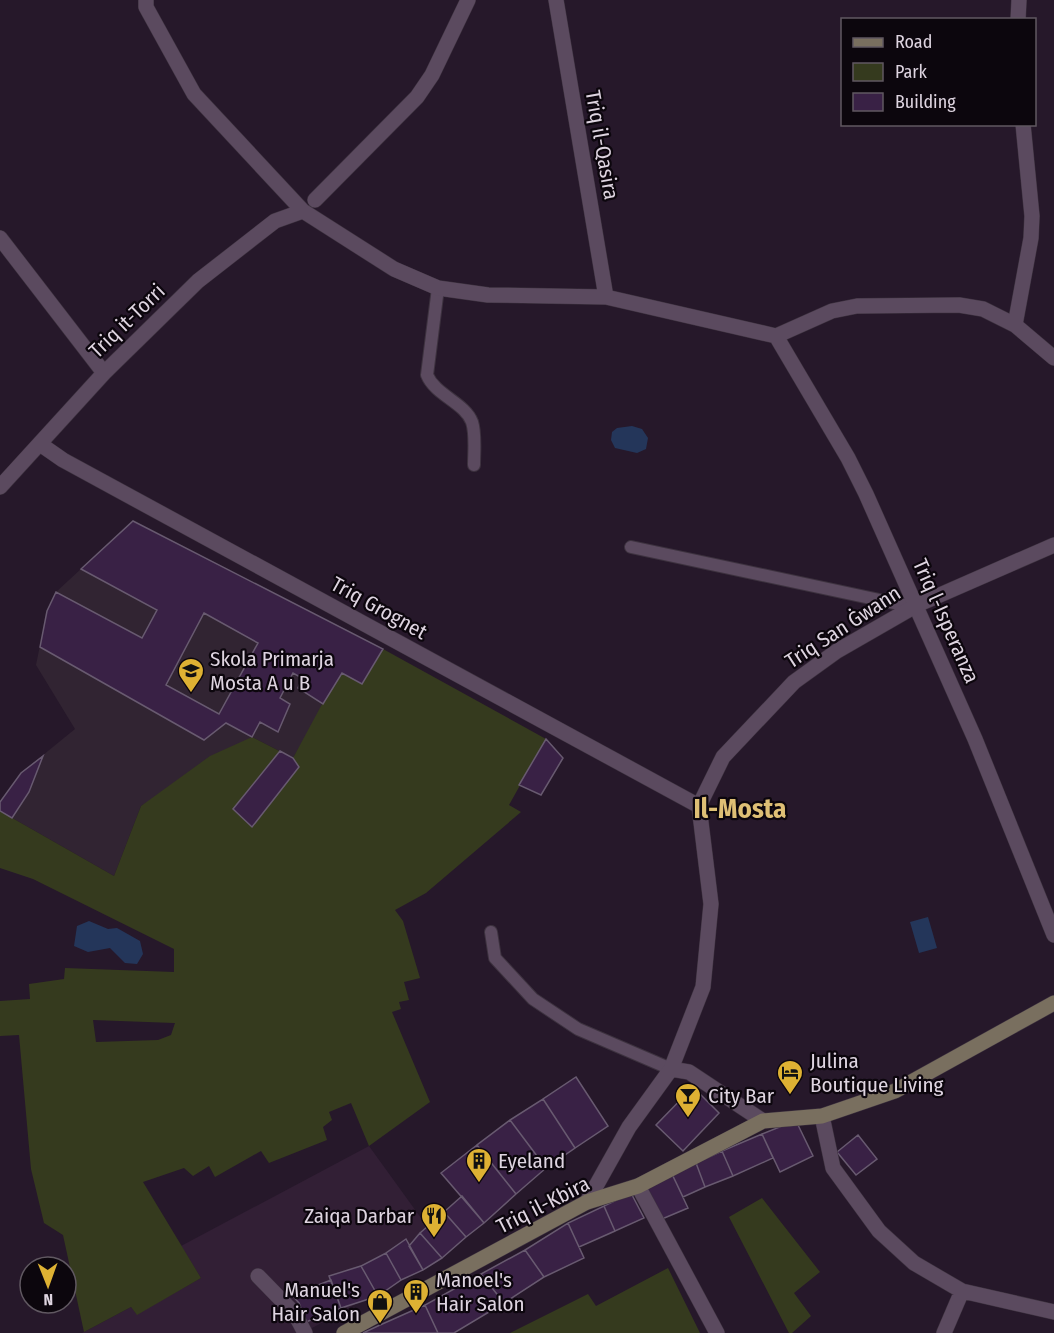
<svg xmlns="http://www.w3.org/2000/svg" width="1054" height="1333" font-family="'Fira Sans Condensed',sans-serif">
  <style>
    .built { fill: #321f35 }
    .education { fill: #312432 }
    .green { fill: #353a1e; fill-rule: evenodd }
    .water { fill: #24365a }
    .building { fill: #392145; stroke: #685a70; stroke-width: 1.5; fill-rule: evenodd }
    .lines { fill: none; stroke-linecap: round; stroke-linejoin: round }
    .lane-casing { stroke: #3d323f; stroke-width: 14 }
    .street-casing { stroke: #3d323f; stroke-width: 16 }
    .secondary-casing { stroke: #3d323f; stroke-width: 16 }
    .lane { stroke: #5b4a5f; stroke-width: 12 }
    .street { stroke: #5b4a5f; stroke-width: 15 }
    .secondary { stroke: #796f5f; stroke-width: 15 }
    .labels { text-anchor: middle; stroke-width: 4.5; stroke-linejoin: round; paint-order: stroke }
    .street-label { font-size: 21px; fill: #ded4e0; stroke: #0c060d }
    .poi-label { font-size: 21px; fill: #ded4e0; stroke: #0c060d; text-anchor: start }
    .district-label { font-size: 27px; font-weight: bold; fill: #debf75; stroke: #0c060d }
  </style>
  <rect width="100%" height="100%" fill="#26182a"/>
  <path class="built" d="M369 1146 447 1254 303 1333H82L131 1307 137 1314 201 1278 181 1246Z"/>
  <path class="education" d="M133 521 383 649 362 684 343 673 293 758 252 737 141 806 114 876 0 811V802L21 773 75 729 36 665 47 611 56 592Z"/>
  <path class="green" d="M383 649 546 739 509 805 521 812 426 893 395 910 403 921 420 978 404 982 409 1000 399 1002 401 1009 392 1012 430 1102 369 1146 351 1103 329 1112 332 1120 323 1127 327 1140 269 1163 261 1151 215 1177 209 1166 193 1176 184 1168 143 1182 201 1278 137 1315 131 1307 84 1332 63 1235 44 1223 31 1169 19 1035 0 1036V1001L30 999 29 984 64 979 65 968 174 972V949L33 879 0 868V811L114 876 141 806 210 756 252 737 293 758 321 706 342 673 362 684ZM93 1020 174 1023H175L171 1035 158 1040 96 1042Z
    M762 1198 820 1272 794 1293 811 1316 792 1333H789L729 1217Z
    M668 1268 700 1333H510L588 1294 596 1306Z"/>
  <path class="water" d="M632 426 642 429 648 438 646 449 637 453 615 448 611 440 612 432 617 428Z
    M928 917 937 948 919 953 910 922Z
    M89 921 108 929 117 928 140 941 143 954 137 964 125 963 110 948 88 952 74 946 77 926Z"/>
  <path class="building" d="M133 521 383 649 362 684 342 673 323 704 298 688 302 678 293 673 280 698 290 704 278 732 260 722 252 737 226 723 204 740 40 647 47 611 56 592 142 638 157 610 81 569ZM204 613 258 643 219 714 166 685Z
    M546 739 563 758 541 795 519 785Z
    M280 751 293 758 299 767 252 827 233 809Z
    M43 756 29 792 12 818 0 811V802L21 773Z
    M576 1077 608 1126 575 1148 543 1099Z
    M693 1087 719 1113 683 1151 656 1125Z
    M543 1099 575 1148 546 1168 510 1120Z
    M510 1120 546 1168 516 1194 477 1145Z
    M798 1125 813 1156 780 1172 762 1134 782 1126Z
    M762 1134 773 1158 733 1176 722 1151Z
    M858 1135 877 1159 856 1175 837 1152Z
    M477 1145 516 1194 484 1223 441 1173Z
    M722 1151 733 1176 705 1187 696 1163Z
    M696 1163 705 1187 683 1197 672 1174Z
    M672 1174 688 1208 662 1219 646 1186Z
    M631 1193 644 1218 615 1231 604 1206Z
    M462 1196 484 1223 466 1237 444 1212Z
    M604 1206 615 1231 579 1247 568 1223Z
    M444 1212 466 1237 442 1258 420 1233Z
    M568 1223 584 1258 544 1277 525 1250Z
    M420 1233 442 1258 423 1270 409 1246Z
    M406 1239 423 1270 401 1280 386 1253Z
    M525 1250 544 1277 504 1303 481 1274Z
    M386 1253 401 1280 378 1296 361 1266Z
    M361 1266 378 1296 341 1308 329 1276Z
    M481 1274 504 1303 454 1333H438L425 1305Z
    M331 1280 341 1308 306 1322 299 1303 292 1295Z
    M425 1305 438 1333H363L380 1325Z"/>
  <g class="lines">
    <defs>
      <path id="lane" d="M438 288 427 375C435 395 465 403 472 422 476 434 474 452 474 465
        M631 547 903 605H917
        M491 932 495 958 533 999 578 1029 671 1069"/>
      <path id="street" d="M146 0V7L194 94 303 211 394 269 438 288 488 295 606 297 776 336 832 311 857 306 959 305 983 309 1015 325 1054 358
        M556 0 606 297
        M1018 20 1019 0
        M315 200 417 97 432 75 468 0
        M0 238 104 373
        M1015 325 1031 238 1032 216 1023 124
        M776 336 848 458 866 494 975 739 1054 935
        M40 444 63 460 699 806
        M0 487 104 373 198 281 275 221 303 211
        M671 1069 689 1072 763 1121
        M822 1116 833 1168 879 1231 914 1263 962 1291 1054 1312
        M638 1186 717 1333
        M587 1202 629 1127 671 1069 703 987 711 904 699 806 723 757 794 682 837 651 917 605 1054 545
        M258 1276 295 1314 305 1333
        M944 1333 962 1291"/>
      <path id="secondary" d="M344 1333 587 1202 638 1186 763 1121 822 1116 895 1091 1054 1003"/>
    </defs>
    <use href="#lane" class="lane-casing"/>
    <use href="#street" class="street-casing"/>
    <use href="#secondary" class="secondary-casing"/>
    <use href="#lane" class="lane"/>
    <use href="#street" class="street"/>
    <use href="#secondary" class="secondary"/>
  </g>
  <defs>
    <symbol id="school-pin" viewBox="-11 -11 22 30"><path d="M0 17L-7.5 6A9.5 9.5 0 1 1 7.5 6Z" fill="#deb133" stroke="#0c060d"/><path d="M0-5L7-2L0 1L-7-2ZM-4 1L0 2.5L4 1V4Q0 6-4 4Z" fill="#111"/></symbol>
    <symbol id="hotel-pin" viewBox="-11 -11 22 30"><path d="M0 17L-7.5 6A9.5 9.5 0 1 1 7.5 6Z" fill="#deb133" stroke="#0c060d"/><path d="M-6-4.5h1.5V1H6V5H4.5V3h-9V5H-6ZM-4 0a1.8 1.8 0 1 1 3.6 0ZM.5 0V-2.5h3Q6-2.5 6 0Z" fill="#111"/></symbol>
    <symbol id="bar-pin" viewBox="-11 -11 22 30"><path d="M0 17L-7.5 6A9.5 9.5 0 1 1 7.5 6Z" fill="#deb133" stroke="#0c060d"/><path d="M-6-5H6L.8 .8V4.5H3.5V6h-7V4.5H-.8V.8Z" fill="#111"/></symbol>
    <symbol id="building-pin" viewBox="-11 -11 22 30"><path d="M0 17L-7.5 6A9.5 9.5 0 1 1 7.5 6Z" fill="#deb133" stroke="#0c060d"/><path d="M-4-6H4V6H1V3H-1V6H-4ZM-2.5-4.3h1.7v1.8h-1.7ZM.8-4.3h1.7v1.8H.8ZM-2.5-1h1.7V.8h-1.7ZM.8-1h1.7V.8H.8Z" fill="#111"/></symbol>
    <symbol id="restaurant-pin" viewBox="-11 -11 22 30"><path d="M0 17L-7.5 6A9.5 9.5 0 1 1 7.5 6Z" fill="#deb133" stroke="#0c060d"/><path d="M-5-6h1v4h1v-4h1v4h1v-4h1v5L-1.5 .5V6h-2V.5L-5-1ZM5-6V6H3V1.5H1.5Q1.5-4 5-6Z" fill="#111"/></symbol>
    <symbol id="shop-pin" viewBox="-11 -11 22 30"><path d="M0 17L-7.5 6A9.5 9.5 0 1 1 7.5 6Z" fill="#deb133" stroke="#0c060d"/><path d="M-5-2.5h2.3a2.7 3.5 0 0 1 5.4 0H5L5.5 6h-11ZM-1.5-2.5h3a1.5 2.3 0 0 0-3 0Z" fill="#111"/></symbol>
  </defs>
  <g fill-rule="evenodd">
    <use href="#school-pin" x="176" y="656" width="30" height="40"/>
    <use href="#hotel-pin" x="775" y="1058" width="30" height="40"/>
    <use href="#bar-pin" x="673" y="1081" width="30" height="40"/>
    <use href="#building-pin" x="464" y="1146" width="30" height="40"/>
    <use href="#restaurant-pin" x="419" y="1201" width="30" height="40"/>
    <use href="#building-pin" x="401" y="1277" width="30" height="40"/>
    <use href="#shop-pin" x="365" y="1287" width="30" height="40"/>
  </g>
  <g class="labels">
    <g class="street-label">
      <text transform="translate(602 145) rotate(80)" y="7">Triq il-Qasira</text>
      <text transform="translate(127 321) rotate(-44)" y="7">Triq it-Torri</text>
      <text transform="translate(379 608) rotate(29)" y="7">Triq Grognet</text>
      <text transform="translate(946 621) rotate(66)" y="7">Triq l-Isperanza</text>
      <text transform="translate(843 627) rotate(-33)" y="7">Triq San Ġwann</text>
      <text transform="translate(543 1205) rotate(-27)" y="7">Triq il-Kbira</text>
    </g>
    <g class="poi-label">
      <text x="210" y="666">Skola Primarja<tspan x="210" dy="24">Mosta A u B</tspan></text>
      <text x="810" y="1068">Julina<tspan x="810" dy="24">Boutique Living</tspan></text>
      <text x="708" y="1103">City Bar</text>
      <text x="498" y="1168">Eyeland</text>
      <text x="414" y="1223" text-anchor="end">Zaiqa Darbar</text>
      <text x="436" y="1287">Manoel's<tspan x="436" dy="24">Hair Salon</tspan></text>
      <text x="360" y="1297" text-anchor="end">Manuel's<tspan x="360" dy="24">Hair Salon</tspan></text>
    </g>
    <g class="district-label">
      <text x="740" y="818">Il-Mosta</text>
    </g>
  </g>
  <rect x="841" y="18" width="195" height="108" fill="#0c060d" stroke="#605861" stroke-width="1.5"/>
  <rect x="853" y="38" width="30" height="9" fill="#796f5f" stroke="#605861" stroke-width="1.5"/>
  <text x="895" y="48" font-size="18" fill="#ded4e0">Road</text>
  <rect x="853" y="63" width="30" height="18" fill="#353a1e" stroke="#605861" stroke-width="1.5"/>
  <text x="895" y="78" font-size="18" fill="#ded4e0">Park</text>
  <rect x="853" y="93" width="30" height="18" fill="#392145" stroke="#605861" stroke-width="1.5"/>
  <text x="895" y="108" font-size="18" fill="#ded4e0">Building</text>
  <g transform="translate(48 1285) rotate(179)"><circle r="28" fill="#0c060d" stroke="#605861" stroke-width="1.5"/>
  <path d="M0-4.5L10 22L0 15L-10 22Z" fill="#deb133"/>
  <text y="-9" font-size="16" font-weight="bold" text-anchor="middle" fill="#ded4e0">N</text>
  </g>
</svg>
